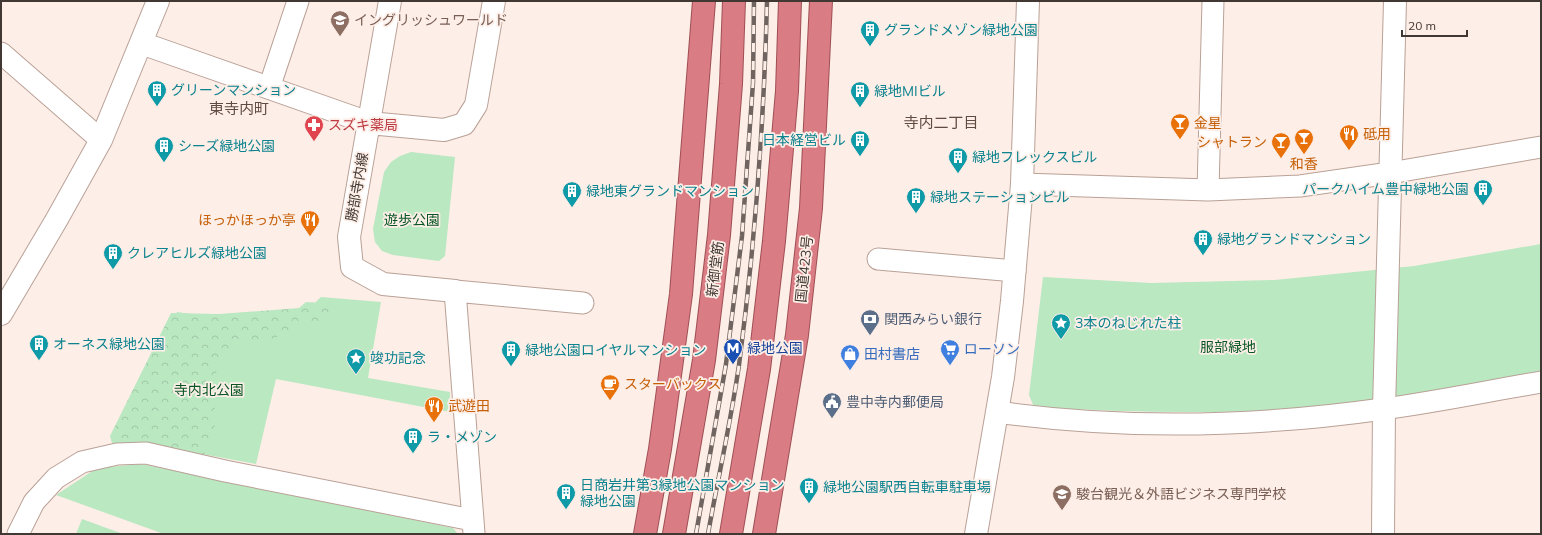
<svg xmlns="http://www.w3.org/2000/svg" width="1542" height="535" font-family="Mulish,'Noto Sans JP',sans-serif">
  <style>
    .green { fill: #b9e8c1 }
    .forest { fill: url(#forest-crowns) }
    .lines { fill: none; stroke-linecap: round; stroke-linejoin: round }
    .minor-casing { stroke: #b9a197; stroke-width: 23 }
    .tertiary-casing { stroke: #b9a197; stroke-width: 24 }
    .trunk-casing { stroke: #9f4f54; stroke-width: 24 }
    .minor { stroke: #fff; stroke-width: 21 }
    .tertiary { stroke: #fff; stroke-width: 22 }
    .trunk { stroke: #da7c84; stroke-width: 22 }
    .rail-casing { stroke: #6f645f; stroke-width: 4.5 }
    .rail { stroke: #fdeee7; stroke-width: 3; stroke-dasharray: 9; stroke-linecap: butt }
    .labels { text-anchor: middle; stroke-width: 3.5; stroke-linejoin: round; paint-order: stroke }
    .education-label { font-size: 14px; fill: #785e54; stroke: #fdeee7; text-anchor: start }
    .culture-label { font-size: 14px; fill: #0d838f; stroke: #fdeee7; text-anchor: start }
    .food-label { font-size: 14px; fill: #c56008; stroke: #fdeee7; text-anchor: start }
    .health-label { font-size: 14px; fill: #be3a42; stroke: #fdeee7; text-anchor: start }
    .street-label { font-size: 14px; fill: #413833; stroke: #fdeee7 }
    .park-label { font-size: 14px; fill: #065523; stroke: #fdeee7 }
    .service-label { font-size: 14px; fill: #4e5e75; stroke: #fdeee7; text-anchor: start }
    .transit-label { font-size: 14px; fill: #164399; stroke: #fdeee7; text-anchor: start }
    .shop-label { font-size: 14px; fill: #366cbe; stroke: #fdeee7; text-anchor: start }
    .neighbourhood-label { font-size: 15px; fill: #5f4b42; stroke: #fdeee7 }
  </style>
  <defs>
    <pattern id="forest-crowns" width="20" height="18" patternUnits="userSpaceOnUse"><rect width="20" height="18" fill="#b9e8c1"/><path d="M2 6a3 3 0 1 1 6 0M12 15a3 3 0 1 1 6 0" fill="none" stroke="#a0c8a6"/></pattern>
  </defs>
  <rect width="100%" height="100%" fill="#fdeee7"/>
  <path class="green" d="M411 152 455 157 445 256 439 261 393 255 382 251 375 242 373 229 384 172 391 162 400 156Z
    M1541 244V372C1464 386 1386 402 1307 408 1216 415 1125 412 1034 407L1029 395 1043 277 1151 283 1275 280 1414 266Z
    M321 297 381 302 368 378 450 392V412L276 379 256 464 143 443 113 444 177 312 218 318 304 313Z
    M141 464 453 528 458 534H164L56 495 97 468Z
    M82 519 123 534H76Z"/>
  <path class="forest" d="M306 302 336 304 329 320 313 321 269 340 233 343 211 382 216 417 212 443 201 458 114 450 110 436 171 313 219 314 299 308Z"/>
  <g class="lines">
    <defs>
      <path id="minor" d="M1 53 101 140
        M269 88 298 1
        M1022 184 1208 190 1300 186 1390 173 1541 147
        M1208 190 1213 1
        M878 259 1015 271
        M997 412C1125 430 1255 427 1383 409 1436 402 1488 391 1541 382
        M474 533 455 291 583 303
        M18 534 34 502 56 478 82 462 117 454 146 453 225 471 472 520"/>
      <path id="tertiary" d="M390 1 349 237 352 267 383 284 455 291
        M141 43 369 123 444 130 464 124 476 105 494 1
        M1 314 57 219 101 140 158 1
        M976 534 1003 377 1012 301 1022 184 1028 1
        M1383 534 1384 409 1395 1"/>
      <path id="trunk" d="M645 534 660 449 681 294 704 1
        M674 534 704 360 719 235 731 84 734 1
        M731 534 759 369 774 241 787 91 790 1
        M764 534 797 335 811 208 821 1"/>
    </defs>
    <use href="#minor" class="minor-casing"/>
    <use href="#tertiary" class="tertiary-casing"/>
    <use href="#trunk" class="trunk-casing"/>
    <use href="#minor" class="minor"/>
    <use href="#tertiary" class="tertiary"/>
    <use href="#trunk" class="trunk"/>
    <defs>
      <path id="rail" d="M696 534 726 364 742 236 753 83 754 1
        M708 534C718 478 731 421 739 365 755 244 764 123 767 1"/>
    </defs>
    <use href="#rail" class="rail-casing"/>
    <use href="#rail" class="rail"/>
  </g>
  <defs>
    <symbol id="school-pin" viewBox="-11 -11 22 30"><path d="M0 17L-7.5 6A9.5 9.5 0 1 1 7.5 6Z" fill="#8d6e63" stroke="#fdeee7"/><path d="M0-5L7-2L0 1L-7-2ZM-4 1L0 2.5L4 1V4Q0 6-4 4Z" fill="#fff"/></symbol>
    <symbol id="building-pin" viewBox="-11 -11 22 30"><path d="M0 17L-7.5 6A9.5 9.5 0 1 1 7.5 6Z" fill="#0f9aa8" stroke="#fdeee7"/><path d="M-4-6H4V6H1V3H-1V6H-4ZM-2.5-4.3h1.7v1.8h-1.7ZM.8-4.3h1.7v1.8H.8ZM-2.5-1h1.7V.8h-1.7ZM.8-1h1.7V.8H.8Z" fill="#fff"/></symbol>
    <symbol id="bar-pin" viewBox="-11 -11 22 30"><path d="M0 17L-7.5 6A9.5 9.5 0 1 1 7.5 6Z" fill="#e8710a" stroke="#fdeee7"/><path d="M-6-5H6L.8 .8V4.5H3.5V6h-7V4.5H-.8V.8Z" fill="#fff"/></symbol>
    <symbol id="pharmacy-pin" viewBox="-11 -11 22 30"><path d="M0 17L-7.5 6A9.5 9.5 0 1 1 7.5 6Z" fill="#e0444e" stroke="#fdeee7"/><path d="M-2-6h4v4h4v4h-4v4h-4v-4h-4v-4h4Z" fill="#fff"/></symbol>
    <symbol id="restaurant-pin" viewBox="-11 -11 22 30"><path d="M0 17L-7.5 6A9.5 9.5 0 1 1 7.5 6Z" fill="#e8710a" stroke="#fdeee7"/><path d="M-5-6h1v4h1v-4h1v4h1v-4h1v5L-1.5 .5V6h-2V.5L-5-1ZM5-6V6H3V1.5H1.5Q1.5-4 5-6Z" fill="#fff"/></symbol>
    <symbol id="bank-pin" viewBox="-11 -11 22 30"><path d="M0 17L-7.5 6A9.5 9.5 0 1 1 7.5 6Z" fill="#5c6f8a" stroke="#fdeee7"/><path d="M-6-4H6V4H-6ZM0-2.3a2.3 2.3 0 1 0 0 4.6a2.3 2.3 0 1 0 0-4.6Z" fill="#fff"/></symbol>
    <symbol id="sight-pin" viewBox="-11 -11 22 30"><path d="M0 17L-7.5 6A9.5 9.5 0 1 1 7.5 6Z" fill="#0f9aa8" stroke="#fdeee7"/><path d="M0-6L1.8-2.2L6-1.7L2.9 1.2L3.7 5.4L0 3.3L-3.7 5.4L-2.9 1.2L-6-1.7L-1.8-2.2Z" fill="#fff"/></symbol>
    <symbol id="metro-pin" viewBox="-11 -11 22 30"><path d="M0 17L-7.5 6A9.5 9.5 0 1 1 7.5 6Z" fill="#1a4fb4" stroke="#fdeee7"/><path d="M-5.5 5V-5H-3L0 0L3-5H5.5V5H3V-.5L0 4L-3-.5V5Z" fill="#fff"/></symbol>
    <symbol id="supermarket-pin" viewBox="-11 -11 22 30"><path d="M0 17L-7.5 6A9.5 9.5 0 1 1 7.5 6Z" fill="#3f7fe0" stroke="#fdeee7"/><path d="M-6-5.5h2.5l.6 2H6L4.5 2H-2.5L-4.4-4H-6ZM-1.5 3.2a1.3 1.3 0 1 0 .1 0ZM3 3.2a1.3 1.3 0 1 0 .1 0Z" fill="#fff"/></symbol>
    <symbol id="shop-pin" viewBox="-11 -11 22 30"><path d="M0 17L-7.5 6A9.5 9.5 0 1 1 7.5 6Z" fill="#3f7fe0" stroke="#fdeee7"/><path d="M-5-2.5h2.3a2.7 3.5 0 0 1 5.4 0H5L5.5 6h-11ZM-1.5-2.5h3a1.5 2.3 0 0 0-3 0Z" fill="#fff"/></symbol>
    <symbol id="cafe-pin" viewBox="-11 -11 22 30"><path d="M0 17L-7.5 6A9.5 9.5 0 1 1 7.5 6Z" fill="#e8710a" stroke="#fdeee7"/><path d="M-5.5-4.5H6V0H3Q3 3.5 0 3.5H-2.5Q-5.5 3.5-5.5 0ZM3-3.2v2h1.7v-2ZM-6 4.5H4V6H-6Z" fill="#fff"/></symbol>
    <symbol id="civic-pin" viewBox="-11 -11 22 30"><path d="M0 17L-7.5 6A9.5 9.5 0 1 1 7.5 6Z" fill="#5c6f8a" stroke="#fdeee7"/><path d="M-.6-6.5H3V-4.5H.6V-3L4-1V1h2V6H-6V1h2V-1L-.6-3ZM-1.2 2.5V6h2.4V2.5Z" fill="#fff"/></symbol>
    <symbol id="university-pin" viewBox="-11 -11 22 30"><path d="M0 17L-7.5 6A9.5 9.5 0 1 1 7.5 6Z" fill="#8d6e63" stroke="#fdeee7"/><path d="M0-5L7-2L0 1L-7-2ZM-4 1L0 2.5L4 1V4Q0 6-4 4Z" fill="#fff"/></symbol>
  </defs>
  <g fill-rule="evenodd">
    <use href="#school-pin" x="329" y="9" width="22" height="30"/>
    <use href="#building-pin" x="859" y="19" width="22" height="30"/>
    <use href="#building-pin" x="146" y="79" width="22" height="30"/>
    <use href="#building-pin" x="849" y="80" width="22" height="30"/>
    <use href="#bar-pin" x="1169" y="112" width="22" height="30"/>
    <use href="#pharmacy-pin" x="303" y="114" width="22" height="30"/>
    <use href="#restaurant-pin" x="1338" y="123" width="22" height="30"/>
    <use href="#bar-pin" x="1293" y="127" width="22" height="30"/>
    <use href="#building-pin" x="849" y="129" width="22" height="30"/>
    <use href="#bar-pin" x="1270" y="131" width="22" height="30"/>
    <use href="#building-pin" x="153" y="135" width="22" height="30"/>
    <use href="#building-pin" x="947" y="146" width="22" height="30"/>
    <use href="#building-pin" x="1472" y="178" width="22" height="30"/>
    <use href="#building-pin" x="561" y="180" width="22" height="30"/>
    <use href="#building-pin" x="905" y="186" width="22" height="30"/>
    <use href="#restaurant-pin" x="299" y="209" width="22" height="30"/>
    <use href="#building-pin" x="1192" y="228" width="22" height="30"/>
    <use href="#building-pin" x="102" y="242" width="22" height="30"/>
    <use href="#bank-pin" x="859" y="308" width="22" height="30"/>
    <use href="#sight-pin" x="1050" y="312" width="22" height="30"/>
    <use href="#building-pin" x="28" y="333" width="22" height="30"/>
    <use href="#metro-pin" x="722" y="337" width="22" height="30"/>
    <use href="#supermarket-pin" x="939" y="338" width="22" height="30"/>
    <use href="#building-pin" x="500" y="339" width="22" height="30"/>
    <use href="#shop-pin" x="839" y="343" width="22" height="30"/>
    <use href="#sight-pin" x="345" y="347" width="22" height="30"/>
    <use href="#cafe-pin" x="599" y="373" width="22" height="30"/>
    <use href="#civic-pin" x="821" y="391" width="22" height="30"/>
    <use href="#restaurant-pin" x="423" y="395" width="22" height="30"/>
    <use href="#building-pin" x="402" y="426" width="22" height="30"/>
    <use href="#building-pin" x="798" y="476" width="22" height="30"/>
    <use href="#building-pin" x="555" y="482" width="22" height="30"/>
    <use href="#university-pin" x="1051" y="483" width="22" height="30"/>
  </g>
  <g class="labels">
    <g class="education-label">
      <text x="354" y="25">イングリッシュワールド</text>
      <text x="1076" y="499">駿台観光＆外語ビジネス専門学校</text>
    </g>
    <g class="culture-label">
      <text x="884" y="35">グランドメゾン緑地公園</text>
      <text x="171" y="95">グリーンマンション</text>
      <text x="874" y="96">緑地MIビル</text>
      <text x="846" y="145" text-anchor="end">日本経営ビル</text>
      <text x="178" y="151">シーズ緑地公園</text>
      <text x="972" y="162">緑地フレックスビル</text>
      <text x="1469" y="194" text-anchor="end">パークハイム豊中緑地公園</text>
      <text x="586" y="196">緑地東グランドマンション</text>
      <text x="930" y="202">緑地ステーションビル</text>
      <text x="1217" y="244">緑地グランドマンション</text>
      <text x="127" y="258">クレアヒルズ緑地公園</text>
      <text x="1075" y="328">3本のねじれた柱</text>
      <text x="53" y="349">オーネス緑地公園</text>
      <text x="525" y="355">緑地公園ロイヤルマンション</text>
      <text x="370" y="363">竣功記念</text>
      <text x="427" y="442">ラ・メゾン</text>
      <text x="580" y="490">日商岩井第3緑地公園マンション<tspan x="580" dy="16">緑地公園</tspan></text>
      <text x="823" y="492">緑地公園駅西自転車駐車場</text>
    </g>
    <g class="food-label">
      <text x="1194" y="128">金星</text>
      <text x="1363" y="139">砥用</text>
      <text x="1267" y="147" text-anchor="end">シャトラン</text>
      <text x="1304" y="169" text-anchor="middle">和香</text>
      <text x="296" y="225" text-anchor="end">ほっかほっか亭</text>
      <text x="624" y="389">スターバックス</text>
      <text x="448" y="411">武遊田</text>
    </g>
    <g class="health-label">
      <text x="328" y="130">スズキ薬局</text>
    </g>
    <g class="street-label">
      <text transform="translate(357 187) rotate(-80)" y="5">勝部寺内線</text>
      <text transform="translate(715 269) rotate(-83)" y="5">新御堂筋</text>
      <text transform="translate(804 269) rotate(-84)" y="5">国道423号</text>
    </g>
    <g class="park-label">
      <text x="412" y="225">遊歩公園</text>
      <text x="1228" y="352">服部緑地</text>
      <text x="209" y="395">寺内北公園</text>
    </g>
    <g class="service-label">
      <text x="884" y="324">関西みらい銀行</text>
      <text x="846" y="407">豊中寺内郵便局</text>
    </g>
    <g class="transit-label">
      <text x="747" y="353">緑地公園</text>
    </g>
    <g class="shop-label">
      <text x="964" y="354">ローソン</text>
      <text x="864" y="359">田村書店</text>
    </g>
    <g class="neighbourhood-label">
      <text x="239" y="114">東寺内町</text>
      <text x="941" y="128">寺内二丁目</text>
    </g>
  </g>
  <rect width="1542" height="535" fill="none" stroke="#413833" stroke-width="4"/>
  <path d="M1402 30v6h65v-6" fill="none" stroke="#413833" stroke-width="2"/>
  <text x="1408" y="30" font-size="12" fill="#413833" stroke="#fdeee7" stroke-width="3" paint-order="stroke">20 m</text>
</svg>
